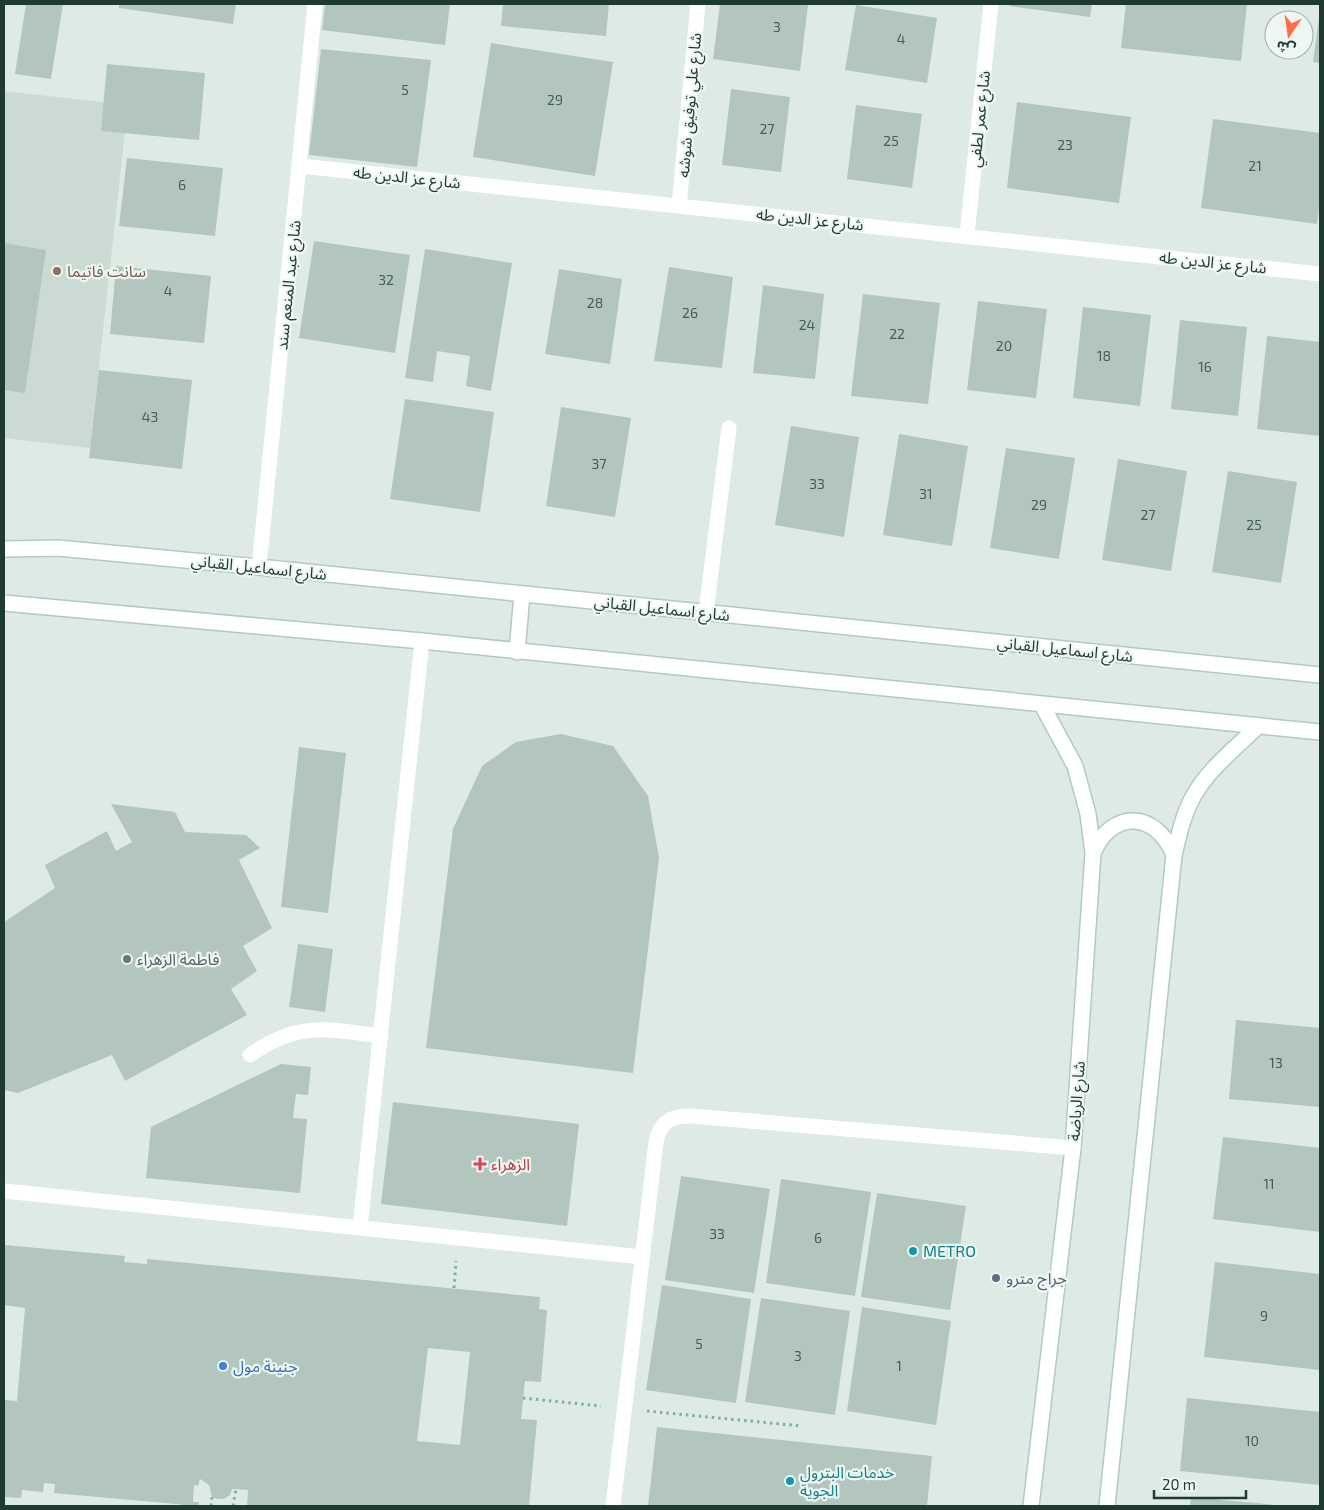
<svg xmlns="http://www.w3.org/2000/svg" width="1324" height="1510" font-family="'Exo 2','Noto Sans Arabic',sans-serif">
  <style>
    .built { fill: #cbdbd3 }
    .building { fill: #b2c6bd; fill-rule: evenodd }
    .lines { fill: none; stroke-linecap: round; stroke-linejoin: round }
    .secondary-casing { stroke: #b0cbc1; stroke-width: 18 }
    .path { stroke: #7bb19f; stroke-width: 3; stroke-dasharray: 2.5 4; stroke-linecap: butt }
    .lane { stroke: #fff; stroke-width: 15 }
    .street { stroke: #fff; stroke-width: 15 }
    .secondary { stroke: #fff; stroke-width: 15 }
    .education-dot { fill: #8d6e63; stroke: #eef7f2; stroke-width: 2 }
    .worship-dot { fill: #6b7280; stroke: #eef7f2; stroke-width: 2 }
    .health-dot { fill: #e0444e; stroke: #eef7f2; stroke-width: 2 }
    .culture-dot { fill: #0f9aa8; stroke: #eef7f2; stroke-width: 2 }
    .service-dot { fill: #5c6f8a; stroke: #eef7f2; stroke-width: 2 }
    .shop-dot { fill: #3f7fe0; stroke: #eef7f2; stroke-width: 2 }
    .labels { text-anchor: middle; stroke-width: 4.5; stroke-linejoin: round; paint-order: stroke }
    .number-label { font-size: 14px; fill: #435e56 }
    .street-label { font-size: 16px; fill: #1e3b33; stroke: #eef7f2 }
    .education-label { font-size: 16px; fill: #785e54; stroke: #eef7f2; text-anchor: start }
    .worship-label { font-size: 16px; fill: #5b616d; stroke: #eef7f2; text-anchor: start }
    .health-label { font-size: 16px; fill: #be3a42; stroke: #eef7f2; text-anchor: start }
    .culture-label { font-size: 16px; fill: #0d838f; stroke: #eef7f2; text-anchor: start }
    .service-label { font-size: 16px; fill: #4e5e75; stroke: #eef7f2; text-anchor: start }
    .shop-label { font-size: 16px; fill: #366cbe; stroke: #eef7f2; text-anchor: start }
  </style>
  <rect width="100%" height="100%" fill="#ddebe4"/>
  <path class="built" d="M4 91 128 105 90 448 4 438Z"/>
  <path class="building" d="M26 4H63L51 79 15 74Z
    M119 4H236L233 24 119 8Z
    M325 4H450L445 45 322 30Z
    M503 4H609L606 36 501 26Z
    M720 4 808 5 800 71 713 59Z
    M1010 4H1092L1090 17 1009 6Z
    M1126 4H1247L1241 61 1121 48Z
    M856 5 937 18 927 83 845 70Z
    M1319 18 1320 19V63L1313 62Z
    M491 43 613 62 595 176 473 157Z
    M321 49 431 60 417 167 309 155Z
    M107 64 205 73 199 140 101 131Z
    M731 89 790 97 781 172 722 165Z
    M1017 102 1131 117 1119 203 1007 188Z
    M856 105 922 114 912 188 847 179Z
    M1213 119 1320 133V202L1317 224 1201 208Z
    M127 158 223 168 215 236 119 226Z
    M314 241 410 255 395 353 299 338Z
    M4 243 46 250 25 393 4 390Z
    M425 249 512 263 491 391 466 386 470 356 437 351 433 382 405 378Z
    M116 266 211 276 204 343 110 334Z
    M669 267 733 277 722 368 654 361Z
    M559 269 622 279 610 364 545 354Z
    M763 285 824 294 815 379 753 373Z
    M863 294 940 303 928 404 851 396Z
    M978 301 1047 309 1036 398 967 390Z
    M1083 307 1151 315 1140 406 1073 398Z
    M1180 320 1247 327 1238 416 1171 409Z
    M1267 336 1320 342V436L1257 429Z
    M99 370 192 380 182 469 89 458Z
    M405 399 494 412 480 512 390 499Z
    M561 407 631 418 615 517 546 506Z
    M791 426 859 437 844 537 775 525Z
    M899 434 968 446 952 546 883 535Z
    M1006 448 1075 458 1059 559 990 548Z
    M1118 459 1187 471 1171 571 1102 560Z
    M1228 471 1297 482 1281 583 1212 572Z
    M561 734 613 746 648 796 659 858 633 1073 426 1048 453 829 482 766 516 742Z
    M299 747 346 753 328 913 281 907Z
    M111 804 175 812 185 832 246 835 260 848 239 860 272 928 243 946 257 971 231 989 247 1015 125 1081 112 1055 18 1093 4 1090V922L55 888 45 865 107 831 116 851 132 842Z
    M298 944 333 949 325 1012 289 1007Z
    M1236 1020 1320 1028V1107L1229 1099Z
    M281 1064 311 1067 308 1095 296 1094 293 1118 307 1119 300 1193 146 1178 151 1127Z
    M393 1102 579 1124 567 1226 381 1204Z
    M1223 1137 1320 1148V1232L1213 1219Z
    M681 1176 770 1189 754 1293 665 1280Z
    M781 1179 871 1192 855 1296 766 1283Z
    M877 1193 966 1206 950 1310 861 1297Z
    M4 1245 125 1256 124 1262 147 1264V1259L540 1297 539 1309 547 1310 541 1382 525 1381 521 1419 537 1420 529 1506H247L248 1490 232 1489 230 1495 224 1499H218L212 1497 209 1485 200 1479 198 1486 194 1485 193 1502H199L198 1506 54 1493 55 1484 44 1483 43 1492 22 1490 21 1498 4 1497V1400L17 1401 25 1308 4 1305ZM428 1348 470 1352 460 1445 417 1441Z
    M1215 1262 1320 1274V1370L1204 1357Z
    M662 1285 751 1299 736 1403 646 1390Z
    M761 1298 850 1311 835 1415 745 1402Z
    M862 1307 951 1321 936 1425 847 1411Z
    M1187 1398 1320 1412V1485L1180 1471Z
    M657 1427 932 1456 927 1506H648Z
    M1191 1497 1276 1505V1506H1190Z"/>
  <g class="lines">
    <defs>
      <path id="secondary" d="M4 549 58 548 259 567 1320 675
        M4 603 422 641 1320 732
        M517 652 522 594
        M1093 853C1112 809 1156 811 1174 855
        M1031 1506 1073 1148 1093 853 1088 814 1075 766 1042 705
        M1107 1506 1174 855C1179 835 1183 815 1193 797 1208 769 1237 747 1258 726"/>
    </defs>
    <use href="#secondary" class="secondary-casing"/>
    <path class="path" d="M454 1288 456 1261
      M523 1398 601 1406
      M647 1411 801 1426
      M182 1506 183 1505
      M211 1506 212 1497
      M233 1506 236 1489"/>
    <path class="lane" d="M706 612 729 428
      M250 1055C298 1021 327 1029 381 1036"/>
    <path class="street" d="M300 166 1320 274
      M679 206 698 4
      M967 235 991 4
      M259 567 315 4
      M4 1191 642 1257
      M360 1228 422 641
      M613 1506 656 1142C660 1122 671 1115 691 1116L1073 1148"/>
    <use href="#secondary" class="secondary"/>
  </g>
  <circle class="education-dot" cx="57" cy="271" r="5"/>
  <circle class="worship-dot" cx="127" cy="959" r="5"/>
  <path class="health-dot" d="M477.5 1156.5h5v5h5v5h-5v5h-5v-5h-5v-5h5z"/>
  <g class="culture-dot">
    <circle cx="913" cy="1251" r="5"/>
    <circle cx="790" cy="1481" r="5"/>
  </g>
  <circle class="service-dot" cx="996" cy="1278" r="5"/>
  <circle class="shop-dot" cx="223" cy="1366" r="5"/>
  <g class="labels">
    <g class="number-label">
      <text x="777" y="32">3</text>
      <text x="901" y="44">4</text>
      <text x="405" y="95">5</text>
      <text x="555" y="105">29</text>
      <text x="767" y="134">27</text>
      <text x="891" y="146">25</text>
      <text x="1065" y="150">23</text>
      <text x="1255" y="171">21</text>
      <text x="182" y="190">6</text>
      <text x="386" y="285">32</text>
      <text x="168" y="296">4</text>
      <text x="595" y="308">28</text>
      <text x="690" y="318">26</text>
      <text x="807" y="330">24</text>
      <text x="897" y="339">22</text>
      <text x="1004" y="351">20</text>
      <text x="1104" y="361">18</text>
      <text x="1205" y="372">16</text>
      <text x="150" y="422">43</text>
      <text x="599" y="469">37</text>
      <text x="817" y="489">33</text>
      <text x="926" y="499">31</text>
      <text x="1039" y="510">29</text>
      <text x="1148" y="520">27</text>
      <text x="1254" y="530">25</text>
      <text x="1276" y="1068">13</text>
      <text x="1269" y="1189">11</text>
      <text x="717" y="1239">33</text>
      <text x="818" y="1243">6</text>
      <text x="1264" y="1321">9</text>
      <text x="699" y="1349">5</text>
      <text x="798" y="1361">3</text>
      <text x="899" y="1371">1</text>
      <text x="1252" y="1446">10</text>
    </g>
    <g class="street-label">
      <text transform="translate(689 105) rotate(-85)" y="6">شارع علي توفيق شوشه</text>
      <text transform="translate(979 119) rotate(-84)" y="6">شارع عمر لطفي</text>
      <text transform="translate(407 177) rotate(6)" y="6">شارع عز الدين طه</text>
      <text transform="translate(810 219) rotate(6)" y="6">شارع عز الدين طه</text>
      <text transform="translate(1213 262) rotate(6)" y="6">شارع عز الدين طه</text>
      <text transform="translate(288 285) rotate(-84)" y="6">شارع عبد المنعم سند</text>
      <text transform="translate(259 567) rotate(6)" y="6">شارع اسماعيل القباني</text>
      <text transform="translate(662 608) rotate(6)" y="6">شارع اسماعيل القباني</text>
      <text transform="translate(1065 649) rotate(6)" y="6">شارع اسماعيل القباني</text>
      <text transform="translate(1076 1101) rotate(-86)" y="6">شارع الرياضة</text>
    </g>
    <g class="education-label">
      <text x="67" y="277">سانت فاتيما</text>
    </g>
    <g class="worship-label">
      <text x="137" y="965">فاطمة الزهراء</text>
    </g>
    <g class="health-label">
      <text x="491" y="1170">الزهراء</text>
    </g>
    <g class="culture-label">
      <text x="923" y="1257">METRO</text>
      <text x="800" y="1478">خدمات البترول<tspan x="800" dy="18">الجوية</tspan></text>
    </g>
    <g class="service-label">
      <text x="1006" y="1284">جراج مترو</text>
    </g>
    <g class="shop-label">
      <text x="233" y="1372">جنينة مول</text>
    </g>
  </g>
  <rect width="1324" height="1510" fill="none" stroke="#1e3b33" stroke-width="10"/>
  <g transform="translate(1289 35) rotate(193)"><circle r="24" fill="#eef7f2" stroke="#9baca6"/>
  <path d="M0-4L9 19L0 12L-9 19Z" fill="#ff7047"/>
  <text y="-8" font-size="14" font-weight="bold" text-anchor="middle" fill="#1e3b33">ش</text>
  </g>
  <path d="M1154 1490v8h92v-8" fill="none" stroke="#1e3b33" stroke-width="2.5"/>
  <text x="1162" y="1490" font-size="15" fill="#1e3b33" stroke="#eef7f2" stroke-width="4" paint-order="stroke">20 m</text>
</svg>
